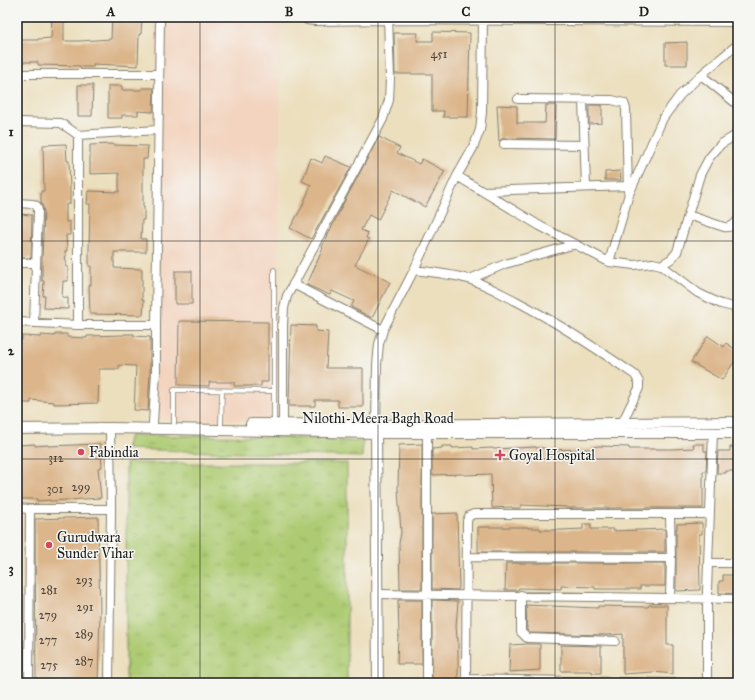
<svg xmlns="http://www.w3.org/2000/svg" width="755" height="700" font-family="'IM FELL Great Primer',serif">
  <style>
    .built { fill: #f3d4bf }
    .grass { fill: url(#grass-tufts); stroke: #647447 }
    .building { fill: #dcb58a }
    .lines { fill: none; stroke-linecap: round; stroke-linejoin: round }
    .service-casing { stroke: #847e6d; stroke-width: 5.5 }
    .minor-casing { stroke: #847e6d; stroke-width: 10 }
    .tertiary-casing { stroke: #847e6d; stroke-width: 12 }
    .service { stroke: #fff; stroke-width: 4 }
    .minor { stroke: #fff; stroke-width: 8 }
    .tertiary { stroke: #fff; stroke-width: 10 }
    .grid { fill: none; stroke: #1c1c1c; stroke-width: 1; stroke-opacity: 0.55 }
    .poi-dot { fill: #d1495b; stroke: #f6f6f2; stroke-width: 1.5 }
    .labels { text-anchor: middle; stroke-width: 3; stroke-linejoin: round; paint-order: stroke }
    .number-label { font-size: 12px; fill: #4c4238 }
    .street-label { font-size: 14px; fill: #1c1c1c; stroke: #f6f6f2 }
    .poi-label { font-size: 14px; fill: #1c1c1c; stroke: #f6f6f2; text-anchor: start }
    .neatline { fill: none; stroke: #1c1c1c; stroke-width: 1.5 }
    .grid-label { font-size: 13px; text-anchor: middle; font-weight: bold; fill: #1c1c1c }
  </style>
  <defs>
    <pattern id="grass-tufts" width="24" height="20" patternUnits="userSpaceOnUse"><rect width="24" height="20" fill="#adcb72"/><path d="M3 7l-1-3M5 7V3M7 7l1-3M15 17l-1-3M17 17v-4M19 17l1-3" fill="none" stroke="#94ae62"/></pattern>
  </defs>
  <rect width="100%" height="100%" fill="#f6f6f2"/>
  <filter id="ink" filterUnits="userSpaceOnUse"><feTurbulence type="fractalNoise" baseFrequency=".025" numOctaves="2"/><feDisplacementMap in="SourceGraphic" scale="8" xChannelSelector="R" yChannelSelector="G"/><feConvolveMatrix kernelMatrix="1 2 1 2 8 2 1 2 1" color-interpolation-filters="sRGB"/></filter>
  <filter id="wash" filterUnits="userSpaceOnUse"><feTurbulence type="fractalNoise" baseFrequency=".012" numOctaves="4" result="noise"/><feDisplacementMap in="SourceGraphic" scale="16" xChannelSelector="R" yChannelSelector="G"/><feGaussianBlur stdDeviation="0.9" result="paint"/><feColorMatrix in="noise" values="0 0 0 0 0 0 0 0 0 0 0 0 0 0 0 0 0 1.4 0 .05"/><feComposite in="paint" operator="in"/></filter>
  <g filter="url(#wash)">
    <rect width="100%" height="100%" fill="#ecdfbe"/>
    <path class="built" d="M156 17H281L278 317 280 421 155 420Z"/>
    <path class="grass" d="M130 435 277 437 363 442 362 457 126 449Z
      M126 463H347V683H126Z"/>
    <g id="blocks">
      <path class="building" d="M52 17H64V41H80L111 39 112 17H142L141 34H139L138 66 93 64V67H80V66L38 65V62H17V40H38V39L51 38Z
        M433 32 470 33 468 117H443L444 111H432V74H395L394 33H418L417 41H433Z
        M687 42V65H665V43Z
        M78 85H93L92 116H78Z
        M108 86H122V90H142V88H154L153 112 138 111V115H122V118H108Z
        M497 105 517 106V123H545L546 105H556L555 139 504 138 499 141Z
        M589 105H602V123L589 124Z
        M379 137 400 148 397 153 419 164 422 159 445 171 425 207 393 190 378 220 369 215 361 230 368 233 366 238 369 239 355 265 390 282 372 318 351 307 354 301 332 291 330 295 307 285 323 248 322 247 344 202Z
        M66 144 67 161H69L70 191V204H66V222H70V235H66L67 251H65L66 267H68V281H63L62 297 68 298V309L44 308 45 296H43L44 281H42V258L44 211 41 202V191H44L43 145Z
        M113 144V145L148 146 147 159H143V207H144V220H142L141 239H146V252H114V268L142 269V300H144L143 315 90 314 89 285H91V266H89V250L90 204H87L88 191 119 192V173L90 174V145Z
        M325 156 351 167 311 239 290 228 302 207 311 185 302 181 311 158 322 163Z
        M620 171 621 180H605V172Z
        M17 214 32 215 31 258H17Z
        M175 271H192V304H175Z
        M179 321 268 322V382H261V386H234V382H209V386L178 385Z
        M291 325 316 326V331L328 332 326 368H363V407H338V400H315V406H289Z
        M55 334H67V337L87 338V336L124 335V334H134V336L150 337V372L148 411 134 410 136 366 119 365V369H99L98 403 54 404V402L31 400V403H20V401H17V340H22V336L41 337V335L55 336Z
        M708 336 724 347 726 343 738 351V356L722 380 691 362Z
        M35 444V446L48 445V446L100 444 102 467 98 468 101 498 50 501V500L37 501V499H17V445Z
        M422 444V589H400L399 543 401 533 398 489 399 445Z
        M693 444H704V451H707L706 471H703V508H566V507L521 505V508H512V507L492 508 491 474 464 475V474L432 475V449L442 448V446H452V448L473 447V449L493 448V449L536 447V448H546V450L591 449V447L599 446 629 447V449H672L694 448Z
        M730 447H738V471H726V473H717L718 451H730Z
        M457 513 459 588 458 590 432 589V514Z
        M98 517 100 613 98 683H36L35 519Z
        M702 523V534H699L700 590 676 591V529H677V524Z
        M583 524H591V529H613V531L665 529V552H478V527H528V528H540V530H562L583 529Z
        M506 563H665V586H640V589H595V587L561 586V589L519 588 518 590H505Z
        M723 575H738V594L719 593V581H723Z
        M398 600H422V664H397L398 636H399Z
        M432 600 458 601 456 626 457 638H458V683H432Z
        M526 605 598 608V606L648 607 649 605H667V645H673V674L653 672 623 674V634L606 635 529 633 527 630Z
        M527 644H540V670L509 672 510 645Z
        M561 645 601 646V673H592V671H561Z"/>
    </g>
  </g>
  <g filter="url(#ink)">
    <use href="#blocks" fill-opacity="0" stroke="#847e6d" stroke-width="1"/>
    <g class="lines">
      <defs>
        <path id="service" d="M274 391V270
          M174 423V390L274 391V424
          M221 424 222 391"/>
        <path id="minor" d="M306 17 307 20 315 21 388 20 738 22
          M17 74H159
          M701 75 738 105
          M518 99 612 100 624 103 626 109 628 191
          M583 100 586 187
          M17 122 61 123 78 135 158 130
          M78 135V325
          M504 144 584 145
          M457 176 540 226 609 262 634 265 653 263 661 265 698 293 721 304 738 308
          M483 191 628 186
          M17 203 33 204 37 206 38 211 34 323
          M688 215 724 227C731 228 734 225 738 220
          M609 262 629 194 663 118 680 95 701 75 738 44
          M17 263H36
          M661 265 671 259 677 252 700 175 709 158 721 144 738 134
          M414 270C432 272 451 274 468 279 485 284 500 293 516 301 558 323 596 348 635 375L639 382V388L622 423V427
          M470 279 505 264 576 244
          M293 284 383 330
          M17 322 78 325H156L160 17
          M153 423 156 372V325
          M376 425 377 365 379 344 383 330 414 270 457 176 473 148 480 130 482 112 483 17
          M283 429V325L284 308 287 296 383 119 389 100 390 79 388 17
          M17 508 30 509 29 683
          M30 509H111L110 428
          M467 557 671 558
          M708 563H738
          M378 594 738 599
          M521 595V632L527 638 615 641
          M670 597 671 558 670 514
          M109 683 111 509
          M427 683V433
          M676 683 466 679 467 521 469 516 474 514H710
          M707 683V590L713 433"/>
        <path id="tertiary" d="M251 424 376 425 738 422
          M376 427 378 683
          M17 429 110 428 376 433H738"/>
      </defs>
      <use href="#service" class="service-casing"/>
      <use href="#minor" class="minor-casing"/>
      <use href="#tertiary" class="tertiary-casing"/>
      <use href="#service" class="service"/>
      <use href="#minor" class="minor"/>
      <use href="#tertiary" class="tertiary"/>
    </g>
  </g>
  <path class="grid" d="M200 17V683M378 17V683M555 17V683M17 241H738M17 459H738"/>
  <g class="poi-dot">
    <circle cx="81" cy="452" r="4"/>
    <path d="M498 449h4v4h4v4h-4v4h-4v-4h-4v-4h4z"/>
    <circle cx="49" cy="545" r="4"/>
  </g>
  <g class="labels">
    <g class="number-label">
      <text x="439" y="58">451</text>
      <text x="56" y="462">312</text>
      <text x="81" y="491">299</text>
      <text x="55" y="493">301</text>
      <text x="84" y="584">293</text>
      <text x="49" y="594">281</text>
      <text x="85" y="611">291</text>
      <text x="48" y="619">279</text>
      <text x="84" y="638">289</text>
      <text x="48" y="644">277</text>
      <text x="84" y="665">287</text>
      <text x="49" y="669">275</text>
    </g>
    <g class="street-label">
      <text x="378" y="423">Nilothi-Meera Bagh Road</text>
    </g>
    <g class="poi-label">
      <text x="89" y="457">Fabindia</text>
      <text x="509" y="460">Goyal Hospital</text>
      <text x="57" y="542">Gurudwara<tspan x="57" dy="16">Sunder Vihar</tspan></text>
    </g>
  </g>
  <rect width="755" height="700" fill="none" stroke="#f6f6f2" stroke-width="44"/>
  <rect x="22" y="22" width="711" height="656" class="neatline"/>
  <g class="grid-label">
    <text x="111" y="16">A</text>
    <text x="289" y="16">B</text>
    <text x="466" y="16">C</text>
    <text x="644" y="16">D</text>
    <text x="11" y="136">1</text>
    <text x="11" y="355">2</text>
    <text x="11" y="573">3</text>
  </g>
</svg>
